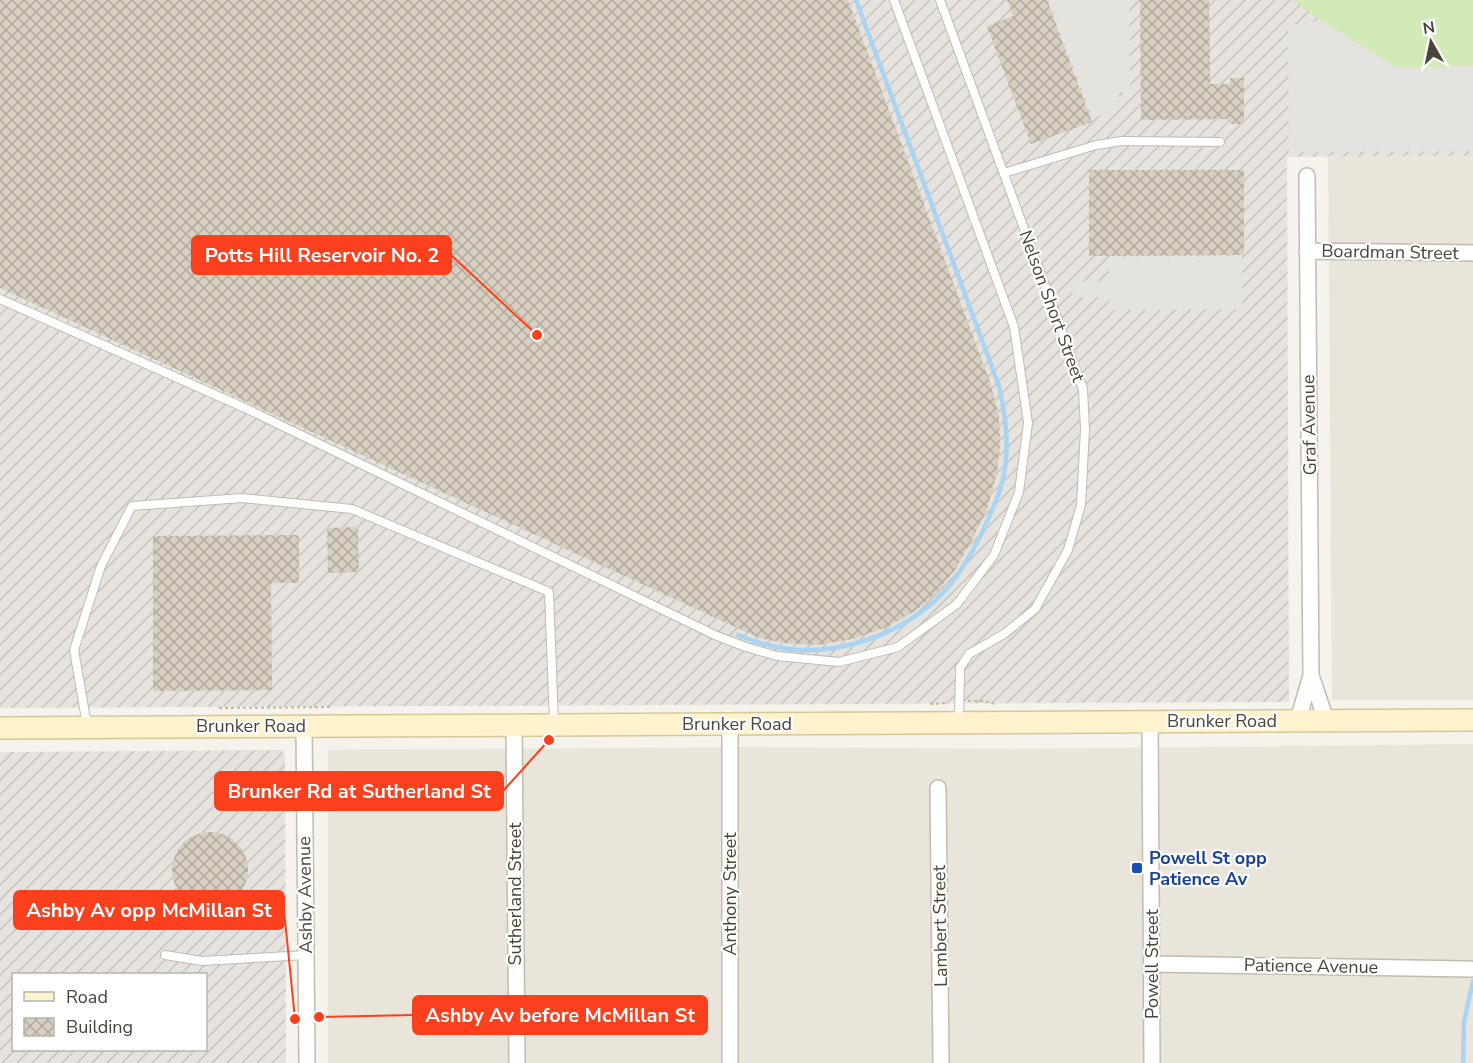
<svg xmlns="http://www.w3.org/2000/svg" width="1473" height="1063" font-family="'Nunito Sans',sans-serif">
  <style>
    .residential { fill: #eae5da }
    .industrial { fill: url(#industrial-furrows); fill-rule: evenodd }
    .grass { fill: #d2eab5 }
    .parking { fill: #e5e3e0 }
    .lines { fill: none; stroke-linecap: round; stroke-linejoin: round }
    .stream { stroke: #a9d4f2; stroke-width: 4.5 }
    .building { fill: url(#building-cross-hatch) }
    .service-casing { stroke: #c2bbae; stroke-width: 10 }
    .minor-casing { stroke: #c2bbae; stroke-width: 18 }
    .secondary-casing { stroke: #d6c79b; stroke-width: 24 }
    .path { stroke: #c4b79f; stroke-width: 2; stroke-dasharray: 3 3; stroke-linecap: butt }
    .service { stroke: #fff; stroke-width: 8 }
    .minor { stroke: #fff; stroke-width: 15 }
    .secondary { stroke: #fff3cd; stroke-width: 21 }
    .transit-dot { fill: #1a4fb4; stroke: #fff; stroke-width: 2 }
    .labels { text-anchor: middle; stroke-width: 4.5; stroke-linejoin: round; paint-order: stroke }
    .street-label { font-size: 18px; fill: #4b4439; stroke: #fff }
    .transit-label { font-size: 18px; font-weight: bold; fill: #164399; stroke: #fff; text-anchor: start }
    .leader { fill: none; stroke: #fc3f1d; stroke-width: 2 }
    .callout-dot { fill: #fc3f1d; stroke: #fff; stroke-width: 2 }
    .callout { fill: #fc3f1d; stroke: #fc3f1d; stroke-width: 2 }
    .callout-label { font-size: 20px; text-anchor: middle; font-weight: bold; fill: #fff }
  </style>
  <defs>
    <pattern id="industrial-furrows" width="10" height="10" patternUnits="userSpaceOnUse" patternTransform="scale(1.5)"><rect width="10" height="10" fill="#e6e2dd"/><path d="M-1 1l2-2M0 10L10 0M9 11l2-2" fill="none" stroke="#c7c3be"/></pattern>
    <pattern id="building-cross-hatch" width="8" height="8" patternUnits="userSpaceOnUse" patternTransform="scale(1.5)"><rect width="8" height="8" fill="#d8cfc1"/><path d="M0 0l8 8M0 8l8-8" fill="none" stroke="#b1aa9e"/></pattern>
  </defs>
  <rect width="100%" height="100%" fill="#f6f3ec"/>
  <path class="residential" d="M1473 156V700H1332L1328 157Z
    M1473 744V1063H328V750L751 747 1009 749Z"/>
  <path class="industrial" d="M0 0H1473V156L1287 157 1289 702 0 708Z
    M282 750 285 755 286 1063H0V752ZM14 974H206V1050H14Z"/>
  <path class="grass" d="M1293 0H1473V66L1397 68 1320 20Z"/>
  <path class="parking" d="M1048 0H1129L1130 92H1118L1120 108 1093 118Z
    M1320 20 1397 68 1473 66V151L1289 152 1288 26Z
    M1242 256V309L1109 310V297H1074L1069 282 1109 281V257Z"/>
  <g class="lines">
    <path class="stream" d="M738 635C747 638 755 642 764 644 829 663 908 635 951 584 963 568 973 551 982 533 991 512 1002 491 1005 468 1009 440 1005 414 999 386L856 0
      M1463 1063 1464 1022 1473 981"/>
  </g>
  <path class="building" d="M0 0H848L990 382 999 416 1000 447 997 473 987 509 970 544 955 570 933 596 915 611 885 628 853 639 818 645 785 643 759 638 0 288Z
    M1007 0H1047L1092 122 1031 144 987 26 1013 16Z
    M1140 0H1209L1210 84H1230V78H1244V124H1230V119L1141 120Z
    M1089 170H1244V255L1089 256Z
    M358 527 359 572 328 573 327 528Z
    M299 535V583H271L272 690 153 691V536Z
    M172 870a38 38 0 1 1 76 0a38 38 0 1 1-76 0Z"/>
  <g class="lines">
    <defs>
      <path id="service" d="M940 0 1083 389 1085 429 1081 505 1068 550 1035 609 1004 634 969 654 960 668 959 720
        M1004 173 1096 145 1122 141 1220 142
        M0 299 245 408 717 636 746 647 777 656 839 662 898 647 957 604 994 555 1019 492 1028 423 1014 327 894 0
        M87 725 74 650 101 566 132 506 242 498 352 509 549 592 554 723
        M165 955 202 961 306 955"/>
      <path id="minor" d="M1307 251 1473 253
        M1311 675 1326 720
        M1298 720 1311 675 1307 176
        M1150 721 1152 1063
        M514 724 517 1063
        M304 726 307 1063
        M938 788 941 1063
        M1152 964 1470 969
        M730 1063V724"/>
      <path id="secondary" d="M0 728 1473 720"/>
    </defs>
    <use href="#service" class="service-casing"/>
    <use href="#minor" class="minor-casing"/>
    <use href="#secondary" class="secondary-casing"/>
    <path class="path" d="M968 701H984L995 704
      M930 704 948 703
      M219 708 333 707"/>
    <use href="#service" class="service"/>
    <use href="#minor" class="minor"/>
    <use href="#secondary" class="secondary"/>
  </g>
  <rect class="transit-dot" x="1131" y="862" width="12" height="12" rx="3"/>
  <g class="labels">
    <g class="street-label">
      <text transform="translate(1390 252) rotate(1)" y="6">Boardman Street</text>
      <text transform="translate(1052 306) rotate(70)" y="6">Nelson Short Street</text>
      <text transform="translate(1309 425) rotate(-91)" y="6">Graf Avenue</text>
      <text x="1222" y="727">Brunker Road</text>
      <text x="737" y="730">Brunker Road</text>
      <text x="251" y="732">Brunker Road</text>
      <text transform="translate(515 894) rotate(-90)" y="6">Sutherland Street</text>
      <text transform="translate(730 894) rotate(-90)" y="6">Anthony Street</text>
      <text transform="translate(305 895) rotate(-91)" y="6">Ashby Avenue</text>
      <text transform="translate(940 926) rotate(-91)" y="6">Lambert Street</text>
      <text transform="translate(1152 964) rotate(-90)" y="6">Powell Street</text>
      <text transform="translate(1311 966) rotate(1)" y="6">Patience Avenue</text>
    </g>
    <g class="transit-label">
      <text x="1149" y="864">Powell St opp<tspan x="1149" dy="21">Patience Av</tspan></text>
    </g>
  </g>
  <path class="leader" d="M537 335L451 255M549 740L503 791M295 1019L284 910M319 1017L413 1015"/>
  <g class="callout-dot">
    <circle cx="537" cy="335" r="6"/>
    <circle cx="549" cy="740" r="6"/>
    <circle cx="295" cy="1019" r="6"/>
    <circle cx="319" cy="1017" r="6"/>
  </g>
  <g class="callout">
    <rect x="192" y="236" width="259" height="38" rx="6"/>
    <rect x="215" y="772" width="288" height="38" rx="6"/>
    <rect x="14" y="891" width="270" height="38" rx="6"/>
    <rect x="413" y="996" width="294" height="38" rx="6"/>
  </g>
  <g class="callout-label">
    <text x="322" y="262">Potts Hill Reservoir No. 2</text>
    <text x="359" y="798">Brunker Rd at Sutherland St</text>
    <text x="149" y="917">Ashby Av opp McMillan St</text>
    <text x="560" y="1022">Ashby Av before McMillan St</text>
  </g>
  <rect x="12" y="973" width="195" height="78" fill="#ffffff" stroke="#b7b4b0" stroke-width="1.5"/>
  <rect x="24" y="992" width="30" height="9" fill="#fff3cd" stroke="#b7b4b0" stroke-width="1.5"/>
  <text x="66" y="1003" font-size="18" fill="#4b4439">Road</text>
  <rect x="24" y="1018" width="30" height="18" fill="url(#building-cross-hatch)" stroke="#b7b4b0" stroke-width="1.5"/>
  <text x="66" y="1033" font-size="18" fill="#4b4439">Building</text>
  <g transform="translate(1431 42) rotate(351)" stroke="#ffffff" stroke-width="4.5" paint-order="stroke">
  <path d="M0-4.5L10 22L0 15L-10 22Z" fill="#4b4439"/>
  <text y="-9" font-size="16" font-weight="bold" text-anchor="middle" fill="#4b4439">N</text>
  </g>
</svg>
